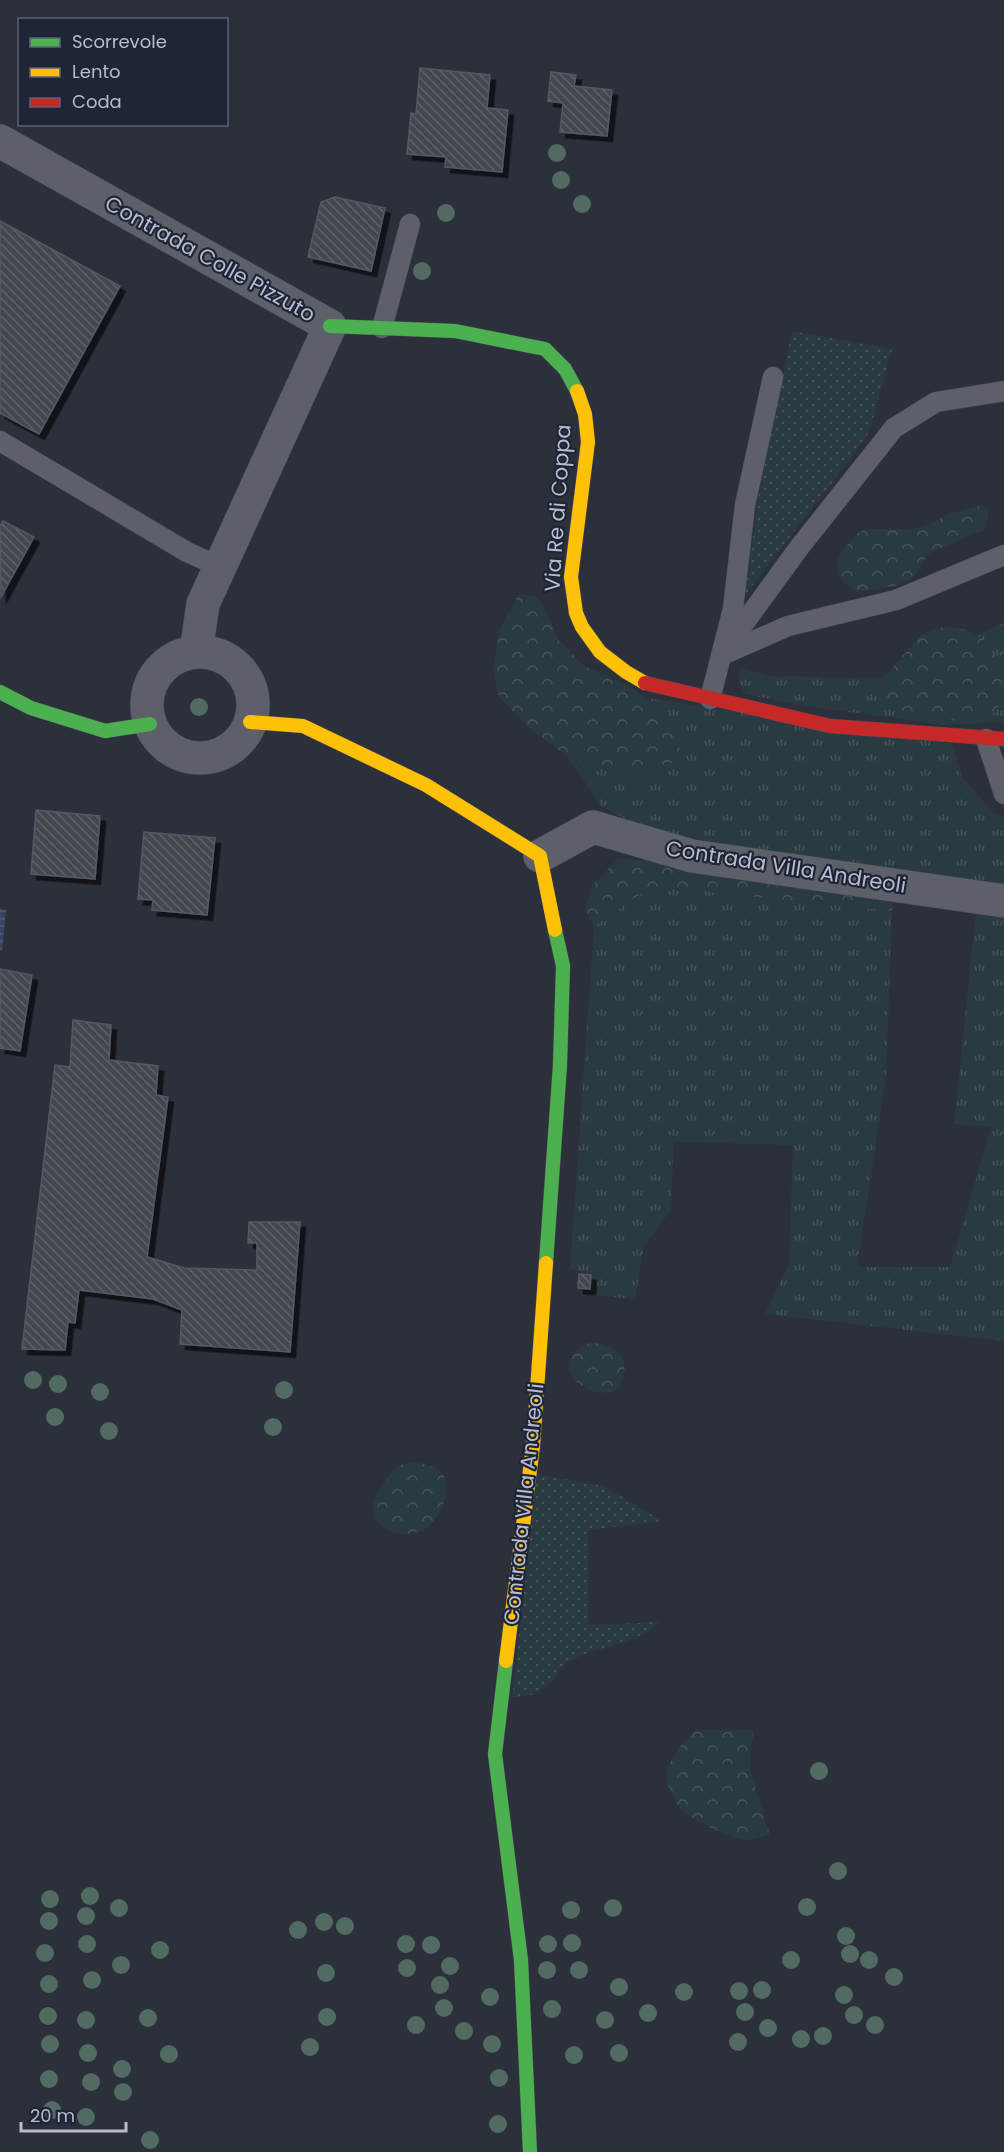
<svg xmlns="http://www.w3.org/2000/svg" width="1004" height="2152" font-family="Poppins,sans-serif">
  <style>
    .grass { fill: url(#grass-tufts) }
    .forest { fill: url(#forest-crowns) }
    .garden { fill: url(#garden-dots) }
    .water { fill: url(#water-rules) }
    .building { fill: url(#building-back-hatch); stroke: #545863; stroke-width: 1.5; filter: url(#shadow) }
    .lines { fill: none; stroke-linecap: round; stroke-linejoin: round }
    .lane-casing { stroke: #484b54; stroke-width: 21 }
    .street-casing { stroke: #484b54; stroke-width: 34 }
    .fast-casing { stroke: #484b54; stroke-width: 15 }
    .slow-casing { stroke: #484b54; stroke-width: 15 }
    .jam-casing { stroke: #484b54; stroke-width: 15 }
    .lane { stroke: #5d6069; stroke-width: 20 }
    .street { stroke: #5d6069; stroke-width: 33 }
    .fast { stroke: #4caf50; stroke-width: 14 }
    .slow { stroke: #ffc107; stroke-width: 14 }
    .jam { stroke: #c62828; stroke-width: 14 }
    .tree { fill: #516b62 }
    .labels { text-anchor: middle; stroke-width: 4.5; stroke-linejoin: round; paint-order: stroke }
    .street-label { font-size: 21px; fill: #b7bccb; stroke: #1f2537 }
  </style>
  <defs>
    <pattern id="grass-tufts" width="24" height="20" patternUnits="userSpaceOnUse" patternTransform="scale(1.5)"><rect width="24" height="20" fill="#293a41"/><path d="M3 7l-1-3M5 7V3M7 7l1-3M15 17l-1-3M17 17v-4M19 17l1-3" fill="none" stroke="#46555b"/></pattern>
    <pattern id="forest-crowns" width="20" height="18" patternUnits="userSpaceOnUse" patternTransform="scale(1.5)"><rect width="20" height="18" fill="#293a41"/><path d="M2 6a3 3 0 1 1 6 0M12 15a3 3 0 1 1 6 0" fill="none" stroke="#46555b"/></pattern>
    <pattern id="garden-dots" width="8" height="8" patternUnits="userSpaceOnUse" patternTransform="scale(1.5)"><rect width="8" height="8" fill="#293a41"/><path d="M2 2h.1M6 6h.1" fill="none" stroke="#46555b" stroke-width="1.8" stroke-linecap="round"/></pattern>
    <pattern id="water-rules" width="6" height="5" patternUnits="userSpaceOnUse" patternTransform="scale(1.5)"><rect width="6" height="5" fill="#394364"/><path d="M0 2.5h6" fill="none" stroke="#535c79"/></pattern>
    <pattern id="building-back-hatch" width="6" height="6" patternUnits="userSpaceOnUse" patternTransform="scale(1.5)"><rect width="6" height="6" fill="#444750"/><path d="M-1 5l2 2M0 0l6 6M5-1l2 2" fill="none" stroke="#5d6068"/></pattern>
    <filter id="shadow"><feDropShadow dx="5.5" dy="5.5" stdDeviation="0" flood-color="#0009"/></filter>
  </defs>
  <rect width="100%" height="100%" fill="#2c303b"/>
  <path class="grass" d="M1004 623V722L943 725 799 705 745 694 739 682 740 668 771 676 883 678 881 691 987 646 978 635Z
    M647 698 952 744 962 777 994 813 1004 816V887L661 837 602 807 567 756 638 776Z
    M652 886 892 911 886 1076 857 1267H950L991 1127 954 1124 976 912 1004 915V1341L765 1314 789 1264 793 1145 674 1142 671 1210 644 1245 635 1299 591 1295 592 1274 570 1269 594 926Z"/>
  <path class="forest" d="M983 505 989 511 985 529 928 554 914 578 895 586 857 592 844 583 837 572 838 557 856 534 866 529H911L930 524 951 513Z
    M519 594 536 596 547 612 558 639 584 666 625 684 647 698 677 725 680 753 667 768 638 776 567 756 529 728 499 697 493 668 500 629Z
    M943 627C955 627 965 628 976 634 996 645 1003 682 1003 702L992 714 969 721 929 719 903 713 886 703 881 691 883 678 922 634Z
    M618 859 664 861 893 891 892 911 652 886 594 926 585 911 591 887Z
    M590 1343C613 1343 630 1354 623 1379 614 1416 530 1369 590 1343Z
    M412 1462C422 1464 434 1464 442 1473 454 1488 440 1521 424 1530 415 1534 402 1535 392 1532 386 1530 379 1523 374 1519L373 1503 376 1494 387 1479 395 1467Z
    M695 1730H754L751 1745 750 1769 770 1835C763 1836 754 1840 747 1840 732 1840 690 1819 680 1808 676 1803 668 1789 667 1782 664 1762 683 1744 695 1730Z"/>
  <path class="garden" d="M792 331 892 349 870 430 858 449 745 595 758 497Z
    M537 1474 603 1486 662 1521 588 1530V1625L660 1622C634 1646 598 1646 567 1662 561 1666 560 1671 556 1676 545 1693 531 1697 512 1697Z"/>
  <path class="water" d="M0 909 6 910 2 951 0 950Z"/>
  <path class="building" d="M420 68 490 75 487 108 508 110 502 172 445 167 446 157 407 154 411 113 416 114Z
    M551 72 576 75 574 86 612 90 607 136 560 132 563 103 548 101Z
    M335 197 385 208 371 271 308 257 321 202Z
    M0 221 120 286 39 434 0 413Z
    M3 521 34 537 1 597 0 526Z
    M36 810 100 816 95 879 31 874Z
    M144 832 215 838 207 915 152 910 153 900 138 899Z
    M0 969 32 975 20 1051 0 1048Z
    M73 1020 111 1025 109 1060 158 1066 156 1095 168 1097 147 1257 184 1268 257 1270V1243H248L249 1222H300L290 1352 180 1344 182 1310 153 1299 79 1290 75 1323 68 1322 65 1350 22 1349 55 1065 70 1067Z
    M579 1274 591 1275 590 1289 578 1288Z"/>
  <g class="lines">
    <defs>
      <path id="lane" d="M382 328 410 224
        M0 441 187 552 220 567
        M721 655 798 549 894 428 936 402 1004 391
        M722 655 788 626 896 600 1004 555
        M710 699 733 609 745 505 773 377
        M986 739 1004 794"/>
      <path id="street" d="M0 141 330 326 203 604 196 652
        M147 705a53 53 0 1 1 106 0a53 53 0 1 1-106 0Z
        M540 856 593 827 692 856 1004 901"/>
      <path id="fast" d="M330 326 455 331 545 349 565 369 577 391
        M0 692 31 708 105 731 150 724
        M546 1263 560 1065 563 966 555 930
        M506 1661 495 1754 521 1960 530 2152"/>
      <path id="slow" d="M577 391 585 414 588 442 571 577 576 613 582 627 600 652 626 672 645 683
        M250 722 303 726 426 785 540 856 555 930
        M506 1661 533 1446 546 1263"/>
      <path id="jam" d="M645 683 830 726 1004 739"/>
    </defs>
    <use href="#lane" class="lane-casing"/>
    <use href="#street" class="street-casing"/>
    <use href="#fast" class="fast-casing"/>
    <use href="#slow" class="slow-casing"/>
    <use href="#jam" class="jam-casing"/>
    <use href="#lane" class="lane"/>
    <use href="#street" class="street"/>
    <use href="#fast" class="fast"/>
    <use href="#slow" class="slow"/>
    <use href="#jam" class="jam"/>
  </g>
  <g class="tree">
    <circle cx="557" cy="153" r="9"/>
    <circle cx="561" cy="180" r="9"/>
    <circle cx="582" cy="204" r="9"/>
    <circle cx="446" cy="213" r="9"/>
    <circle cx="422" cy="271" r="9"/>
    <circle cx="199" cy="707" r="9"/>
    <circle cx="33" cy="1380" r="9"/>
    <circle cx="58" cy="1384" r="9"/>
    <circle cx="284" cy="1390" r="9"/>
    <circle cx="100" cy="1392" r="9"/>
    <circle cx="55" cy="1417" r="9"/>
    <circle cx="273" cy="1427" r="9"/>
    <circle cx="109" cy="1431" r="9"/>
    <circle cx="819" cy="1771" r="9"/>
    <circle cx="838" cy="1871" r="9"/>
    <circle cx="90" cy="1896" r="9"/>
    <circle cx="50" cy="1899" r="9"/>
    <circle cx="807" cy="1907" r="9"/>
    <circle cx="119" cy="1908" r="9"/>
    <circle cx="613" cy="1908" r="9"/>
    <circle cx="571" cy="1910" r="9"/>
    <circle cx="86" cy="1916" r="9"/>
    <circle cx="49" cy="1921" r="9"/>
    <circle cx="324" cy="1922" r="9"/>
    <circle cx="345" cy="1926" r="9"/>
    <circle cx="298" cy="1930" r="9"/>
    <circle cx="846" cy="1936" r="9"/>
    <circle cx="572" cy="1943" r="9"/>
    <circle cx="87" cy="1944" r="9"/>
    <circle cx="406" cy="1944" r="9"/>
    <circle cx="548" cy="1944" r="9"/>
    <circle cx="431" cy="1945" r="9"/>
    <circle cx="160" cy="1950" r="9"/>
    <circle cx="45" cy="1953" r="9"/>
    <circle cx="850" cy="1954" r="9"/>
    <circle cx="791" cy="1960" r="9"/>
    <circle cx="869" cy="1960" r="9"/>
    <circle cx="121" cy="1965" r="9"/>
    <circle cx="450" cy="1966" r="9"/>
    <circle cx="407" cy="1968" r="9"/>
    <circle cx="547" cy="1970" r="9"/>
    <circle cx="579" cy="1970" r="9"/>
    <circle cx="326" cy="1973" r="9"/>
    <circle cx="894" cy="1977" r="9"/>
    <circle cx="92" cy="1980" r="9"/>
    <circle cx="49" cy="1984" r="9"/>
    <circle cx="440" cy="1985" r="9"/>
    <circle cx="619" cy="1987" r="9"/>
    <circle cx="762" cy="1990" r="9"/>
    <circle cx="739" cy="1991" r="9"/>
    <circle cx="684" cy="1992" r="9"/>
    <circle cx="844" cy="1995" r="9"/>
    <circle cx="490" cy="1997" r="9"/>
    <circle cx="444" cy="2008" r="9"/>
    <circle cx="552" cy="2009" r="9"/>
    <circle cx="745" cy="2012" r="9"/>
    <circle cx="648" cy="2013" r="9"/>
    <circle cx="854" cy="2015" r="9"/>
    <circle cx="48" cy="2016" r="9"/>
    <circle cx="327" cy="2017" r="9"/>
    <circle cx="148" cy="2018" r="9"/>
    <circle cx="86" cy="2020" r="9"/>
    <circle cx="605" cy="2020" r="9"/>
    <circle cx="416" cy="2025" r="9"/>
    <circle cx="875" cy="2025" r="9"/>
    <circle cx="768" cy="2028" r="9"/>
    <circle cx="464" cy="2031" r="9"/>
    <circle cx="823" cy="2036" r="9"/>
    <circle cx="801" cy="2039" r="9"/>
    <circle cx="738" cy="2042" r="9"/>
    <circle cx="50" cy="2044" r="9"/>
    <circle cx="492" cy="2044" r="9"/>
    <circle cx="310" cy="2047" r="9"/>
    <circle cx="88" cy="2053" r="9"/>
    <circle cx="619" cy="2053" r="9"/>
    <circle cx="169" cy="2054" r="9"/>
    <circle cx="574" cy="2055" r="9"/>
    <circle cx="122" cy="2069" r="9"/>
    <circle cx="499" cy="2078" r="9"/>
    <circle cx="49" cy="2079" r="9"/>
    <circle cx="91" cy="2082" r="9"/>
    <circle cx="123" cy="2092" r="9"/>
    <circle cx="52" cy="2110" r="9"/>
    <circle cx="86" cy="2117" r="9"/>
    <circle cx="498" cy="2124" r="9"/>
    <circle cx="150" cy="2140" r="9"/>
  </g>
  <g class="labels">
    <g class="street-label">
      <text transform="translate(210 259) rotate(29)" y="7">Contrada Colle Pizzuto</text>
      <text transform="translate(558 508) rotate(-86)" y="7">Via Re di Coppa</text>
      <text transform="translate(786 867) rotate(9)" y="7">Contrada Villa Andreoli</text>
      <text transform="translate(524 1504) rotate(-84)" y="7">Contrada Villa Andreoli</text>
    </g>
  </g>
  <rect x="18" y="18" width="210" height="108" fill="#1f2537" stroke="#5c6172" stroke-width="1.5"/>
  <rect x="30" y="38" width="30" height="9" fill="#4caf50" stroke="#5c6172" stroke-width="1.5"/>
  <text x="72" y="48" font-size="18" fill="#b7bccb">Scorrevole</text>
  <rect x="30" y="68" width="30" height="9" fill="#ffc107" stroke="#5c6172" stroke-width="1.5"/>
  <text x="72" y="78" font-size="18" fill="#b7bccb">Lento</text>
  <rect x="30" y="98" width="30" height="9" fill="#c62828" stroke="#5c6172" stroke-width="1.5"/>
  <text x="72" y="108" font-size="18" fill="#b7bccb">Coda</text>
  <path d="M21 2122v9h105v-9" fill="none" stroke="#b7bccb" stroke-width="3"/>
  <text x="30" y="2122" font-size="18" fill="#b7bccb" stroke="#1f2537" stroke-width="4.5" paint-order="stroke">20 m</text>
</svg>
